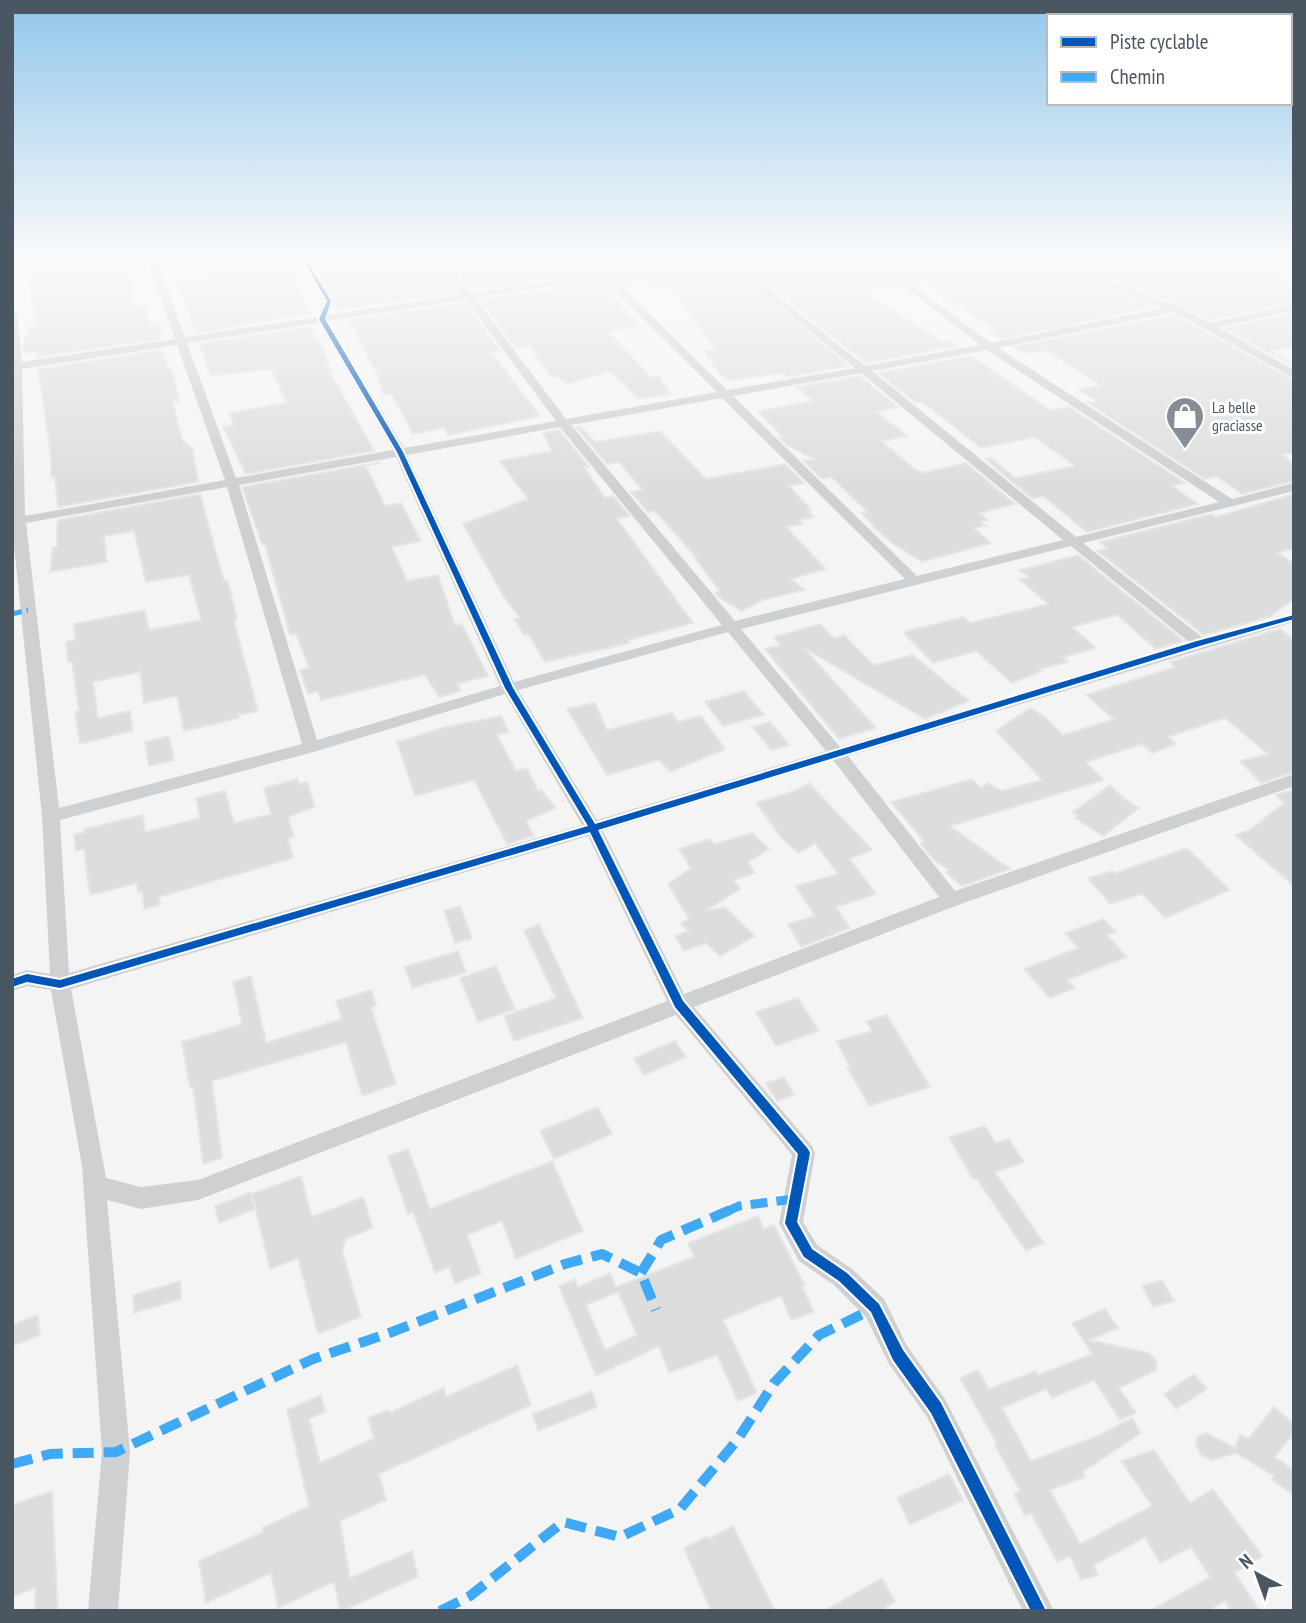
<svg xmlns="http://www.w3.org/2000/svg" width="1306" height="1623" font-family="'PT Sans Narrow',sans-serif">
  <style>
    .building { fill: #ddddde; stroke: #e5e6e7; stroke-width: 2; fill-rule: evenodd }
    .lines { fill: none; stroke-linecap: round; stroke-linejoin: round }
    .street { fill: #ced0d2; fill-rule: evenodd }
    .quiet-far2 { stroke: #3fa9f5; stroke-width: 5; stroke-dasharray: 10 5; stroke-linecap: butt }
    .quiet-far1 { stroke: #3fa9f5; stroke-width: 9; stroke-dasharray: 17 9; stroke-linecap: butt }
    .quiet { stroke: #3fa9f5; stroke-width: 10; stroke-dasharray: 21 10; stroke-linecap: butt }
    .cycleway-casing { stroke: #fff; stroke-width: 4 }
    .cycleway { fill: #0057b8; fill-rule: evenodd }
    .labels { text-anchor: middle; stroke-width: 6; stroke-linejoin: round; paint-order: stroke }
    .far-poi-label { font-size: 16px; fill: #4a5661; stroke: #fff; text-anchor: start }
  </style>
  <rect width="100%" height="100%" fill="#f4f4f4"/>
  <path class="building" d="M36 260H125L126 275 134 274 133 307 145 306 150 325 160 323V339L37 357V351L24 353 23 345 30 327 36 326 27 264 37 263Z
    M227 260H298L304 270 293 276 310 313 195 333 177 281 231 271Z
    M312 260H420L421 276 443 273 457 292 335 310 336 300Z
    M491 260H582L592 272 472 290 457 270 473 267 470 263Z
    M598 260H671L608 269Z
    M709 260H721L849 366 786 377 781 373 728 381 713 367 716 366 703 351 715 349 677 296 665 285 655 286 647 279 625 286 618 279 703 266Z
    M736 260H867L898 285 863 291 942 342 949 341 957 346 866 363Z
    M882 260H1037L1155 307 1000 339 990 332 996 331 923 282 914 283Z
    M1059 260H1243L1293 282 1279 285 1294 292V302L1210 320 1180 305Z
    M601 281 610 290 607 291 639 326 609 332 650 377 658 376 671 394 639 399 610 371 568 384 556 376 551 377 530 346 516 348 480 300Z
    M465 303 500 350 491 352 540 416 448 435 444 428 413 434 392 394 384 395 377 373 362 348H364L350 320Z
    M1294 313V346L1271 351 1294 364V367L1225 328Z
    M1174 315 1294 380V453L1283 454 1294 466V481L1242 494 1216 476 1205 479 1088 403 1097 401 1079 390 1101 385 1047 351 1022 353 1014 347Z
    M311 327 328 360H326L332 372H330L374 451 246 474 223 427 234 425 229 413 287 403 271 369 211 376 199 344Z
    M162 350 169 369 173 372 179 401 173 402 176 416 182 440 192 448 198 482 58 507 55 476 51 477V456L38 369Z
    M971 356 1050 410 1069 407 1185 483 1172 486 1198 504 1087 532 1043 496 1033 499 985 459 991 458 1015 478 1075 466 1035 437 981 448 933 410 921 402 916 403 878 373Z
    M860 376 898 407 877 412 907 436 882 441 914 469 922 473 966 463 1015 504 980 513 988 520 980 522 985 526 974 528 991 543 922 562 892 543 876 529 862 513 868 512 831 477 822 479 803 461 814 459 787 445 780 438 783 437 758 411 813 401 797 387Z
    M580 426 595 442 660 431 706 479 785 464 804 483 789 486 811 510 808 511 814 517 799 520 803 524 786 527 826 569 791 579 804 590 762 600 742 611 718 597 715 593 720 591 694 557H696L655 511 648 512 631 492 643 490 619 462 607 464 576 427Z
    M559 430 589 467H584L605 498 613 496 630 516 617 519 693 623 628 640 630 643 545 662 528 634 524 635 514 619 520 618 504 597 463 524 528 499 500 461 552 451 543 433Z
    M382 462 366 466 385 506 401 503 421 541 392 547 407 581 438 575 455 625 462 624 488 676 457 684 461 691 439 697 425 675 321 700 318 691 308 694 300 670 309 668 296 634 290 635 265 544H262L242 487Z
    M200 494 224 581H228L237 620 234 621 258 711 238 715 239 718 184 731 177 696 144 703 140 672 93 682 98 718 130 711 133 731 80 744 75 712 79 711 72 662H68L66 642 75 640 74 624 145 610 149 630 201 620 189 575 146 582 134 531 104 536 107 562 50 572 53 547H57V523L59 520Z
    M1294 494V548L1278 553 1294 564V599L1269 617 1204 635 1097 551 1107 548 1100 542 1211 514 1216 517Z
    M1078 555 1184 641 1156 649 1117 615 1072 627 1096 648 1063 657 1068 662 1039 669 1042 671 1012 683 976 651 933 663 903 632 963 617 970 623 1048 604 1020 580 1029 577 1020 570Z
    M820 624 834 638 844 635 874 665 913 655 969 701 925 719 804 648 876 728 839 739 765 649 780 645 774 637Z
    M1280 629 1294 640V772L1261 783 1240 761 1268 754 1225 718 1168 737 1176 744 1152 753 1142 744 1086 762 1104 780 950 826 1010 869 962 886 946 872 949 870 933 859 921 844 924 841 891 802 972 779 981 788 988 783 1002 791 1042 780 996 731 1030 708 1045 717 1063 735 1114 719 1086 695 1175 667 1170 662Z
    M744 691 764 715 723 726 705 702Z
    M595 703 607 730 672 713 678 722 701 716 725 749 670 772 659 760 607 775 567 709Z
    M501 716 509 732 497 735 516 771 527 768 538 791 541 790 556 808 526 821 534 836 507 844 474 780 415 796 397 742 446 727Z
    M770 722 789 745 771 750 753 727Z
    M169 736 174 760 149 766 145 742Z
    M297 779 299 784 307 782 315 807 288 817 294 837 288 839 293 858 159 897 160 905 144 909 142 891 138 892 137 883 90 895 84 849 76 851 74 835 85 832V829L143 815 145 832 200 818 196 798 225 791 234 823 271 814 264 788Z
    M809 783 872 850 850 859 876 894 836 907 850 928 801 947 788 924 815 916 796 886 838 874 815 843 799 853 783 840 756 803 794 791Z
    M1110 785 1125 799 1139 808 1103 836 1075 818 1078 816 1073 812Z
    M1294 789V886L1235 835 1250 830 1284 803 1276 795Z
    M752 833 769 849 748 862 755 873 734 880 740 889 705 911 725 907 755 936 720 956 706 943 684 951 675 936 689 931 681 924 689 919 668 884 691 868 679 849 710 839 714 844Z
    M1187 848 1230 890 1165 918 1142 894 1110 904 1088 878 1113 871 1115 873Z
    M460 906 472 938 455 943 444 911Z
    M1104 919 1116 932 1107 935 1127 957 1067 980 1075 988 1050 998 1024 969 1078 948 1065 933Z
    M539 924 583 1018 514 1041 504 1016 556 998 524 931Z
    M458 951 466 972 412 988 405 967Z
    M496 966 515 1009 478 1022 460 978Z
    M251 976 266 1043 342 1019 336 1001 371 990 376 1005 371 1007 396 1084 362 1096 346 1042 212 1081 222 1158 203 1164 193 1087 190 1088 182 1042 242 1024 233 982Z
    M798 998 819 1031 776 1046 756 1012Z
    M887 1015 930 1087 869 1106 847 1067 850 1066 836 1041 872 1031 866 1021Z
    M675 1041 686 1057 644 1075 634 1058Z
    M784 1077 794 1095 777 1101 766 1083Z
    M598 1107 612 1134 554 1159 540 1131Z
    M985 1126 996 1143 1009 1139 1024 1162 995 1172 1044 1243 1026 1251 976 1178 973 1179 949 1137Z
    M408 1149 430 1209 552 1161 583 1231 516 1259 502 1221 467 1235 481 1273 455 1284 449 1267 435 1273 413 1212 408 1214 388 1156Z
    M301 1176 312 1217 363 1197 373 1228 346 1239 342 1251 361 1317 318 1334 298 1258 270 1269 252 1194Z
    M251 1192 255 1209 219 1223 215 1206Z
    M758 1216 764 1229 774 1225 805 1286 802 1287 814 1312 791 1320 781 1296 723 1320 757 1393 738 1401 717 1355 669 1373 659 1346 596 1376 559 1286 575 1279 578 1287 610 1273 616 1287 694 1257 688 1243ZM618 1292 637 1335 605 1350 586 1305Z
    M1162 1280 1174 1301 1153 1307 1142 1286Z
    M180 1281 181 1299 134 1313 133 1295Z
    M1105 1309 1118 1328 1090 1340 1149 1353 1156 1361 1157 1370 1119 1388 1136 1413 1120 1420 1094 1380 1052 1398 1046 1389 1002 1408 1031 1461 1100 1435 1132 1418 1141 1433 1083 1472 1085 1477 1050 1490 1080 1544 1152 1506 1121 1461 1154 1450 1190 1503 1213 1489 1262 1556 1235 1573 1260 1611H1231L1225 1601 1208 1611H1150L1210 1577 1191 1547 1160 1563 1145 1537 1094 1565 1098 1575 1081 1580 1070 1556 1057 1562 1031 1513 1025 1516 1014 1494 1020 1491 995 1445 997 1444 960 1378 978 1370 989 1389 1036 1371 1038 1375 1092 1354 1072 1323Z
    M38 1315 40 1335 12 1346V1325Z
    M517 1365 531 1405 379 1474 386 1500 340 1521 350 1578 412 1551 418 1577 342 1611H340L334 1582 278 1608 271 1573 206 1603 199 1561 263 1532 262 1528 309 1506 287 1410 321 1395 325 1412 309 1419 320 1463 374 1438 368 1418 388 1410 389 1413 444 1388 446 1397Z
    M1194 1374 1207 1389 1176 1409 1164 1394Z
    M592 1391 597 1407 538 1431 533 1414Z
    M1274 1407 1294 1424V1433L1275 1457 1294 1470V1495L1272 1480 1274 1476 1236 1453 1212 1460 1201 1455 1196 1445 1198 1436 1207 1433 1235 1448 1240 1435 1248 1439Z
    M949 1474 963 1500 910 1525 897 1498Z
    M52 1491 58 1611H35V1588L12 1597V1505Z
    M733 1526 775 1611H711L684 1548 707 1536 709 1539Z
    M882 1578 895 1602 880 1611H824Z"/>
  <g class="lines">
    <path class="street" d="M147 260H157L185 337 318 317 324 301 301 260H309L334 301 329 315 462 294 437 260H446L471 293 597 274 585 260H594L607 272 687 260H707L703 263 612 277 727 390 855 368 723 260H732L865 366 980 345 869 260H878L991 343 1164 308 1040 260H1052L1179 307 1210 323 1294 304V310L1218 327 1294 370V378L1174 312 998 348 1232 499 1294 483V491L1083 543 1203 638 1294 613V622L848 756 955 891 1294 774V786L958 905 694 1007 812 1146 815 1153 803 1222 817 1245 852 1269 884 1299 907 1346 945 1399 1054 1611H1023L927 1417 889 1364 866 1317 834 1285 799 1261 783 1231 779 1223 792 1155 676 1015 198 1200 141 1209 107 1200 130 1452 118 1611H88L102 1452 82 1166 51 990 27 986 12 991V975L27 970 50 974 42 816 12 526V311L17 314 22 362 175 339ZM602 278 717 392 566 419 475 298ZM466 300 556 421 404 448 328 321ZM319 323 393 450 236 478 187 343ZM177 345 225 480 25 516 22 369ZM987 350 1219 502 1076 537 872 371ZM861 373 1063 540 917 576 733 396ZM722 398 905 579 735 621 571 425ZM560 427 722 625 514 682 407 455ZM396 457 500 686 317 740 239 485ZM227 487 302 744 59 808 26 523ZM1071 546 1189 642 840 747 741 629ZM728 632 826 751 597 820 518 690ZM505 694 582 825 69 973 60 820 317 751ZM833 760 939 897 684 994 603 831ZM588 836 667 1001 198 1180 141 1187 106 1178 71 989Z"/>
    <path class="quiet-far2" d="M12 614 28 610"/>
    <path class="quiet-far1" d="M726 1212 739 1206 795 1199"/>
    <path class="quiet" d="M641 1273 661 1240 730 1210
      M12 1464 50 1454 116 1452 313 1359 392 1332 565 1264 602 1254 641 1273 656 1310
      M440 1611 470 1596 563 1522 620 1537 680 1509 738 1439 774 1383 819 1335 875 1308"/>
    <defs>
      <path id="cycleway" d="M303 260H307L331 301 325 319 403 452 513 688 595 824 1197 641 1294 615V619L1203 645 598 830 683 1001 808 1149 810 1153 797 1222 812 1249 847 1273 879 1304 903 1350 941 1403 1046 1611H1031L931 1413 893 1360 871 1312 839 1281 804 1257 787 1227 785 1223 798 1154 675 1007 590 832 60 988 27 982 12 987V979L27 974 60 980 588 826 505 688 397 452 319 319 327 301Z"/>
    </defs>
    <use href="#cycleway" class="cycleway-casing"/>
    <use href="#cycleway" class="cycleway"/>
  </g>
  <linearGradient id="sky" x2="0" y2="1"><stop stop-color="#91c6eb"/><stop offset="0.53" stop-color="#fafafa"/><stop offset="1" stop-color="#fafafa" stop-opacity="0"/></linearGradient>
  <rect width="1306" height="487" fill="url(#sky)"/>
  <defs>
    <symbol id="shop-pin" viewBox="-11 -11 22 30"><path d="M0 17L-7.5 6A9.5 9.5 0 1 1 7.5 6Z" fill="#868d94" stroke="#fff"/><path d="M-5-2.5h2.3a2.7 3.5 0 0 1 5.4 0H5L5.5 6h-11ZM-1.5-2.5h3a1.5 2.3 0 0 0-3 0Z" fill="#fff"/></symbol>
  </defs>
  <g fill-rule="evenodd">
    <use href="#shop-pin" x="1163" y="394" width="44" height="60"/>
  </g>
  <g class="labels">
    <g class="far-poi-label">
      <text x="1212" y="413">La belle<tspan x="1212" dy="18">graciasse</tspan></text>
    </g>
  </g>
  <rect width="1306" height="1623" fill="none" stroke="#4a5661" stroke-width="28"/>
  <rect x="1047" y="14" width="245" height="91" fill="#ffffff" stroke="#b7bbc0" stroke-width="2"/>
  <rect x="1061" y="37" width="35" height="10" fill="#0057b8" stroke="#b7bbc0" stroke-width="2"/>
  <text x="1110" y="49" font-size="21" fill="#4a5661">Piste cyclable</text>
  <rect x="1061" y="72" width="35" height="10" fill="#3fa9f5" stroke="#b7bbc0" stroke-width="2"/>
  <text x="1110" y="84" font-size="21" fill="#4a5661">Chemin</text>
  <g transform="translate(1257 1574) rotate(319)" stroke="#ffffff" stroke-width="5" paint-order="stroke">
  <path d="M0-5L12 26L0 18L-12 26Z" fill="#4a5661"/>
  <text y="-10" font-size="19" font-weight="bold" text-anchor="middle" fill="#4a5661">N</text>
  </g>
</svg>
